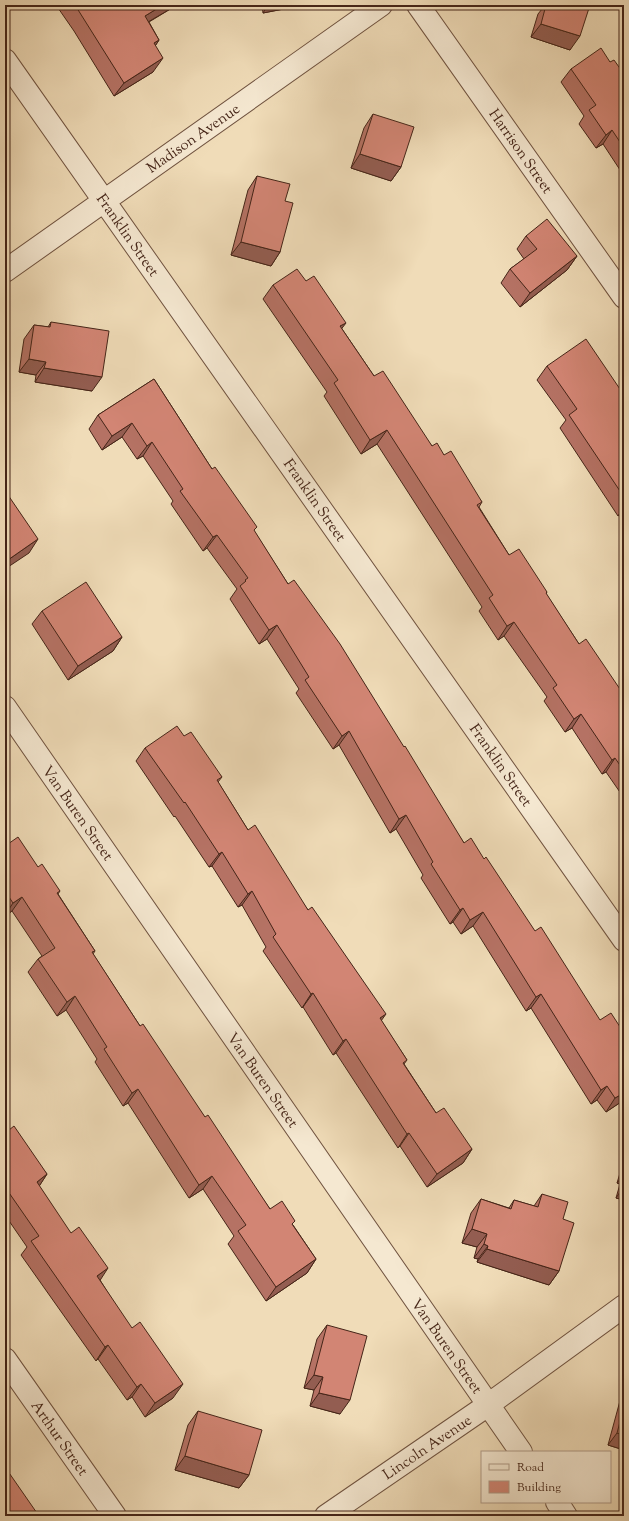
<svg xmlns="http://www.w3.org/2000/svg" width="629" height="1521" font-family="'Sorts Mill Goudy',serif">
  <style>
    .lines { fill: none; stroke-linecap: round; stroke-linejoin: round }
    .minor-casing { stroke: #705340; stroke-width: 24 }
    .minor { stroke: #f5e8d1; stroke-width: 22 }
    .wall { fill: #b57264; stroke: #452518 }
    .shaded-wall { fill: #935d51; stroke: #452518 }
    .building { fill: #d28574; stroke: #452518 }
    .labels { text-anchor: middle; stroke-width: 3; stroke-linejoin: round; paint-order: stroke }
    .street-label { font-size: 15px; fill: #452518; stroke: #f5e8d1 }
  </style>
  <rect width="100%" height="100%" fill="#f0dcb8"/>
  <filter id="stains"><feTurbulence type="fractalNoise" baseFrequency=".005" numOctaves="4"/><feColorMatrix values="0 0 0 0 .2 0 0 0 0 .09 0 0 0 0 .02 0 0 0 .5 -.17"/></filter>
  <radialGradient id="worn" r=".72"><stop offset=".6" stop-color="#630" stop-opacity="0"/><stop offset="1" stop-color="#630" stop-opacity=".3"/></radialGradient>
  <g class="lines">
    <defs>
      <path id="minor" d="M418 5 624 297
        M5 60 624 940
        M5 271 381 5
        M5 707 521 1452
        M5 1359 115 1516
        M557 1502 566 1516
        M326 1516 488 1405 624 1306"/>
    </defs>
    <use href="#minor" class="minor-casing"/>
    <use href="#minor" class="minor"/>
  </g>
  <path class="wall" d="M56 5H177L149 22 159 40 155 46 153 72 114 96 74 31Z
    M262 5H300L299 6 263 13Z
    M543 5H590L570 50 531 37 538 14 542 9Z
    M610 62 624 74V176L603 144 596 148 579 124 584 116 561 82 571 69Z
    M373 114 401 167 391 181 351 168 364 128Z
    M257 176 285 201 280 252 271 266 231 255 248 190Z
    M526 236 577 256 567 270 520 307 501 283 510 269 524 259 517 249Z
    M306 281 342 329 374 376 432 446 444 455 482 502 479 507 509 555 547 592 546 594 579 644 624 695V798L606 772 602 774 572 728 565 732 544 701 547 697 504 636 498 640 479 611 482 607 377 444 361 454 324 396 327 392 263 299 273 285Z
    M51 322 92 391 35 382 36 375 19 372 24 339 34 325 48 327Z
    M547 366 624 395V511L618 516 560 428 566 420 537 380Z
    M154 379 212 469 254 531 288 584 464 843 624 1100 606 1112 597 1100 591 1104 531 1008 526 1011 473 926 461 934 453 922 450 924 421 878 423 875 396 829 390 833 339 745 333 749 296 693 299 689 267 639 259 644 230 599 237 589 207 548 203 551 171 504 173 501 143 456 137 459 122 437 102 450 89 429 98 415Z
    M42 611 122 637 113 651 68 680 32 624Z
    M184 736 222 777 218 782 248 830 308 910 407 1060 404 1064 436 1113 472 1149 463 1163 427 1187 400 1146 398 1148 336 1053 333 1055 303 1007 302 1008 263 951 266 947 242 905 238 907 212 866 209 867 175 816 174 817 136 761 145 748Z
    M5 840 8 844 38 867 60 891 58 894 95 951 93 954 140 1026 270 1209 293 1225 316 1259 307 1273 266 1301 228 1244 234 1236 203 1189 189 1198 128 1103 123 1106 95 1062 97 1059 66 1010 57 1016 28 972 38 959 42 956 12 911 5 916Z
    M5 1124 9 1130 47 1174 39 1186 100 1280 173 1398 145 1417 132 1397 127 1400 98 1359 96 1361 21 1255 27 1247 5 1215Z
    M624 1160V1200L616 1198 620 1184 617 1183Z
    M542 1194 563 1219 559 1271 549 1285 477 1262 478 1259 474 1258 477 1247 462 1243 471 1213 481 1199 509 1208 514 1200 534 1206Z
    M327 1325 340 1414 310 1406 314 1390 304 1388 317 1339Z
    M624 1386V1450L608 1445Z
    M198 1411 249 1475 239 1488 175 1470 188 1425Z"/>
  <path class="shaded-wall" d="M163 5H177L136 29 145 16Z
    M268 5H300L299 6 263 13Z
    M541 24 580 36 570 50 531 37Z
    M159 40 150 54 154 43Z
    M163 58 153 72 114 96 124 83Z
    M612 130 603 144 596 148 606 135Z
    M360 154 401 167 391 181 351 168Z
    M241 242 280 252 271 266 231 255Z
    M577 256 567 270 520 307 530 293Z
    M346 323 336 336 340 326Z
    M29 359 46 362 36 375 19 372Z
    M44 368 102 377 92 391 35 382Z
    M132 423 122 437 102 450 112 436Z
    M387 430 377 444 361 454 370 440Z
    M152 442 143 456 137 459 147 446Z
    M624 506V511L618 516Z
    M217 535 207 548 203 551 213 537Z
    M38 539 29 553 5 569V562Z
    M514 622 504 636 498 640 507 626Z
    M277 625 267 639 259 644 269 630Z
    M122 637 113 651 68 680 78 666Z
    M581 714 572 728 565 732 574 719Z
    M349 731 339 745 333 749 342 736Z
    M615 758 606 772 602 774 612 760Z
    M406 815 396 829 390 833 399 819Z
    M222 852 212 866 209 867 219 854Z
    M252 891 242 905 238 907 248 894Z
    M22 897 12 911 5 916V915L13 903Z
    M463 908 453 922 450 924 460 910Z
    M483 912 473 926 461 934 470 920Z
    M313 993 303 1007 302 1008 311 994Z
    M541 994 531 1008 526 1011 536 997Z
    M75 996 66 1010 57 1016 67 1002Z
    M386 1014 376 1028 380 1018Z
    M346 1039 336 1053 333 1055 343 1041Z
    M607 1086 597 1100 591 1104 601 1090Z
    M138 1089 128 1103 123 1106 132 1093Z
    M624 1093V1100L606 1112 615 1098Z
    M409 1133 400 1146 398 1148 407 1134Z
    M472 1149 463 1163 427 1187 437 1174Z
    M47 1174 38 1188 37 1182Z
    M624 1174V1178L620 1184 617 1183Z
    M212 1176 203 1189 189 1198 199 1185Z
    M624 1186V1200L616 1198Z
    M472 1229 487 1234 477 1247 462 1243Z
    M484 1244 488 1246 478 1259 474 1258Z
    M487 1249 559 1271 549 1285 477 1262Z
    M316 1259 307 1273 266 1301 276 1287Z
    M108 1268 99 1282 97 1276Z
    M108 1345 98 1359 96 1361 105 1347Z
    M314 1375 323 1377 314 1390 304 1388Z
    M141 1384 132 1397 127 1400 137 1387Z
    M183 1384 173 1398 145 1417 155 1403Z
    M319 1393 350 1400 340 1414 310 1406Z
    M617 1433 624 1435V1450L608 1445Z
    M185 1456 249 1475 239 1488 175 1470Z"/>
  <path class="building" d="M75 5H163L145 16 159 40 154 43 163 58 124 83Z
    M546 5H590L580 36 541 24Z
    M601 48 610 62 614 60 624 74V148L612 130 606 135 589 110 596 105 571 69Z
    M373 114 414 127 401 167 360 154Z
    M257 176 290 184 285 201 293 203 280 252 241 242Z
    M547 219 577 256 530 293 510 269 537 249 526 236Z
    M297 269 306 281 314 276 346 323 340 326 374 376 383 371 432 446 437 443 444 455 451 451 482 502 477 505 509 555 519 549 547 592 546 593 579 644 586 639 624 695V771L615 758 612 760 581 714 574 719 553 688 557 685 514 622 507 626 489 598 493 595 387 430 370 440 334 383 338 380 273 285Z
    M51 322 109 331 102 377 44 368 46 362 29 359 34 325 50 327Z
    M586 339 624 395V497L569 415 577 409 547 366Z
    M154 379 212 469 215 467 257 527 254 530 288 584 294 580 340 644 404 747 405 746 464 843 471 838 484 859 486 857 535 931 541 927 600 1020 611 1013 624 1033V1093L615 1098 607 1086 601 1090 541 994 536 997 483 912 470 920 463 908 460 910 431 864 433 862 406 815 399 819 349 731 342 736 305 680 309 677 277 625 269 630 240 586 246 581 245 580 248 578 217 535 213 537 180 491 183 489 152 442 147 446 132 423 112 436 98 415Z
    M8 495 38 539 5 562V497Z
    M86 582 122 637 78 666 42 611Z
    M177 726 184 736 191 732 222 777 217 780 248 830 255 825 308 910 312 907 386 1014 380 1018 407 1060 403 1063 436 1113 444 1108 472 1149 437 1174 409 1133 407 1134 346 1039 343 1041 313 993 311 994 273 937 276 934 252 891 248 894 222 852 219 854 185 802 184 803 145 748Z
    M18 837 38 867 42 864 60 891 57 893 95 951 92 952 140 1026 143 1024 205 1117 208 1115 270 1209 282 1201 295 1221 292 1224 316 1259 276 1287 238 1231 246 1225 212 1176 199 1185 138 1089 132 1093 104 1049 107 1047 75 996 67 1002 38 959 55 948 22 897 13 903 5 891V840L8 844Z
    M5 1124 9 1130 14 1126 47 1174 37 1182 71 1233 79 1227 108 1268 97 1276 132 1328 140 1322 183 1384 155 1403 141 1384 137 1387 108 1345 105 1347 31 1241 39 1236 5 1187Z
    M542 1194 568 1202 563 1219 574 1223 559 1271 487 1249 488 1246 484 1244 487 1234 472 1229 481 1199 511 1209 514 1200 538 1207Z
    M327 1325 367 1336 350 1400 319 1393 323 1377 314 1375Z
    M624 1407V1435L617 1433Z
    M198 1411 262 1430 249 1475 185 1456Z
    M5 1467 39 1516H5Z"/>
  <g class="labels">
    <g class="street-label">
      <text transform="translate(193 138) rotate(-35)" y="5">Madison Avenue</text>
      <text transform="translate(521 151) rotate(55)" y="5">Harrison Street</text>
      <text transform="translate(128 235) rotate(55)" y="5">Franklin Street</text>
      <text transform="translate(315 500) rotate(55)" y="5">Franklin Street</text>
      <text transform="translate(501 765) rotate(55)" y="5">Franklin Street</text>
      <text transform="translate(78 813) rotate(55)" y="5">Van Buren Street</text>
      <text transform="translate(263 1080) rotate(55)" y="5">Van Buren Street</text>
      <text transform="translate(447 1346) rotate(55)" y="5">Van Buren Street</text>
      <text transform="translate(60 1438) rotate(55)" y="5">Arthur Street</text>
      <text transform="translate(427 1447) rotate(-34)" y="5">Lincoln Avenue</text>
    </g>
  </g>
  <rect width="629" height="1521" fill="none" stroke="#f0dcb8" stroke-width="20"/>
  <rect x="6" y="6" width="617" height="1509" fill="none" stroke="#452518" stroke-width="2"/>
  <rect x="10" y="10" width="609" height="1501" fill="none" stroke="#452518"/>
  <rect x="481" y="1451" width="130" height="52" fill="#f5e8d1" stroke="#af9a87"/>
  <rect x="489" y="1464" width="20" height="6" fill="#f5e8d1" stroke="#af9a87"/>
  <text x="517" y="1471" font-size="12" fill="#452518">Road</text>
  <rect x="489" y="1481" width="20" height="12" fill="#d28574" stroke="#af9a87"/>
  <text x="517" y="1491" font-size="12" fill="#452518">Building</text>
  <rect width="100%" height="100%" filter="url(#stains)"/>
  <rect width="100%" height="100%" fill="url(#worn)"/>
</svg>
